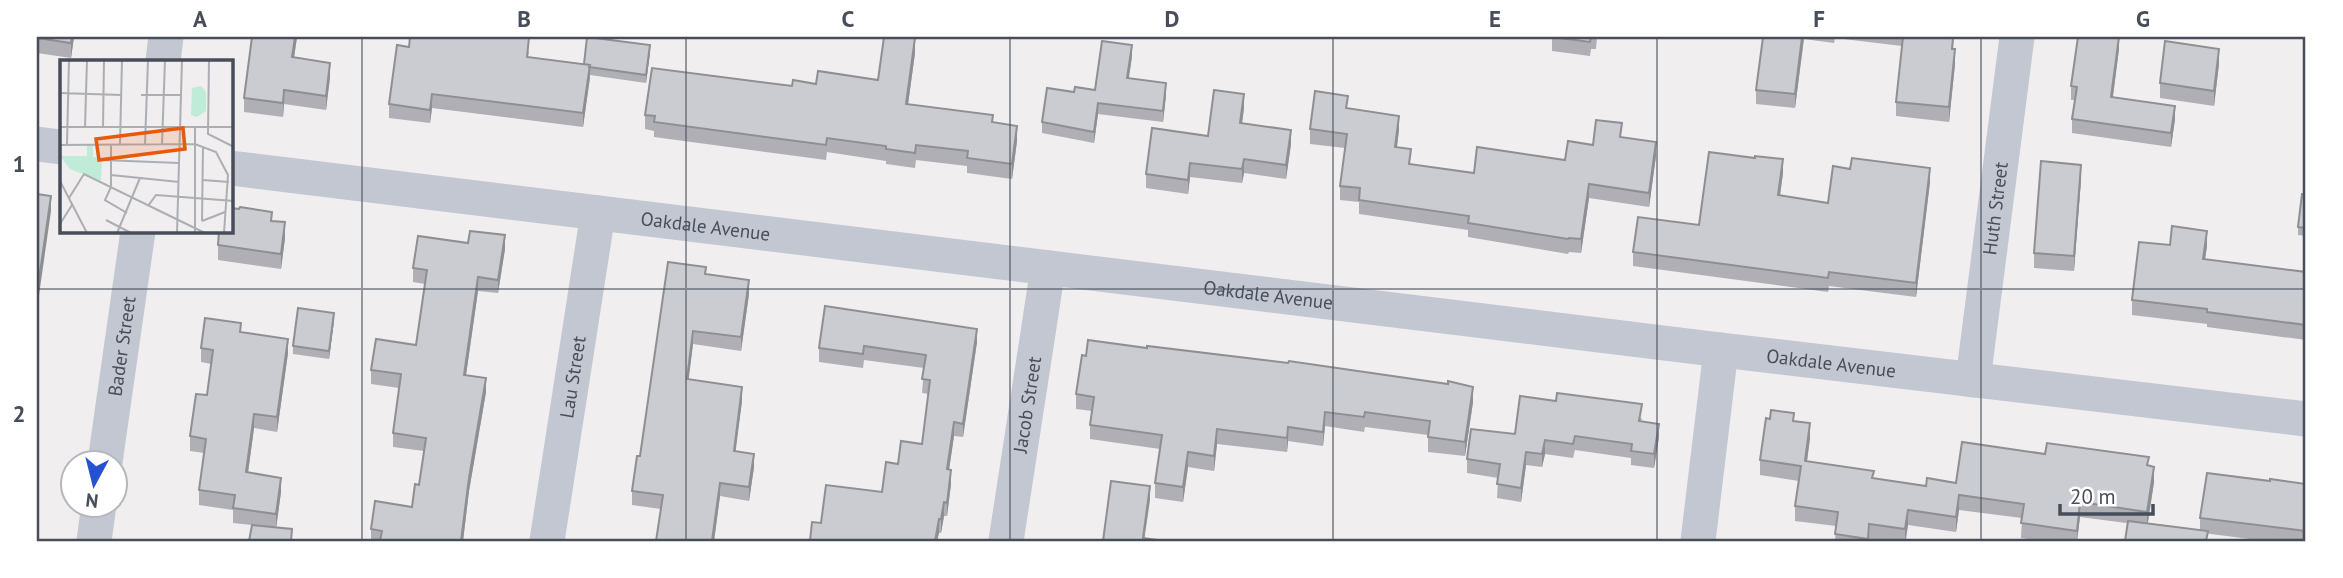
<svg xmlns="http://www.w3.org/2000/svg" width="2343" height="578" font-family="'PT Sans',sans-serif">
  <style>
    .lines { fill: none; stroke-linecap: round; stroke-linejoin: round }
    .minor { stroke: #c2c7d2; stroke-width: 35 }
    .wall { fill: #afafb5 }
    .shaded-wall { fill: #8e8f93 }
    .building { fill: #cbccd2; stroke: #8e8f93; stroke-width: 2 }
    .grid { fill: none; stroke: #474e5a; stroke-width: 2; stroke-opacity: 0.55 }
    .labels { text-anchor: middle; stroke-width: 6; stroke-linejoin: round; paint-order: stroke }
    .street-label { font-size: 19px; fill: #474e5a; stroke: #fff }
    .inset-road { fill: none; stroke: #acaeb3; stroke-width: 2 }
    .view { fill: #e8590c; fill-opacity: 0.15; stroke: #e8590c; stroke-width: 3.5 }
    .inset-edge { fill: none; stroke: #474e5a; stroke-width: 3.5 }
    .neatline { fill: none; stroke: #474e5a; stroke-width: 2.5 }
    .grid-label { font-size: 23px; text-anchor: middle; font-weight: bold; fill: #474e5a }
  </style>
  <rect width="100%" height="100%" fill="#f0eeee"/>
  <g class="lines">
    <g class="minor">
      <path d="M163 61 166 37"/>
      <path d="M37 144 61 147"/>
      <path id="s1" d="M231 168 1721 350 2306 419"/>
      <path id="s2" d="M1973 380 2017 37"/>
      <path id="s3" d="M105 462 138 231"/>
      <path d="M94 541 99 504"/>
      <path id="s4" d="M547 541 598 213"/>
      <path id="s5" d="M1006 541 1048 268"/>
      <path d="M1698 541 1721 350"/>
    </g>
  </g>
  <path class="wall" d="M37 37H74L71 58 37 53Z
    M252 37H297L294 58 330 77 326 110 284 104 283 117 244 112V98Z
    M1552 37H1597L1596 49H1591L1590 56 1552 51Z
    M1763 37H1954L1953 49 1955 64 1949 122 1896 116V102L1902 46 1835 38 1834 43 1804 39 1795 108 1756 104V90Z
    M2119 49 2113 97 2175 119 2171 147 2072 133V119L2075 100H2071V86Z
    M529 51 528 57 584 64 650 53 646 83 590 75 583 127 432 108 430 123 389 118V104Z
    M915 53 908 104 993 123 1017 141 1012 179 967 173V166L916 160 915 168 886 164V161L827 152 826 160 654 137V131L645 129V115L792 86 878 80Z
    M1132 56 1129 78 1166 95 1163 122 1098 114 1094 143 1042 133V122L1074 92 1095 90Z
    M2219 64 2214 106 2160 98V83Z
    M1244 108 1242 124 1291 144 1286 179 1244 173 1242 183 1190 177 1188 194 1146 188V174L1208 136Z
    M1348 109 1399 130 1397 147 1411 164 1474 173 1565 160 1593 145 1622 137 1656 156 1649 207 1589 198 1581 253 1569 252 1568 254 1468 237V230L1359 214V202L1340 200V186L1345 148 1310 144V129Z
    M1755 158 1783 173 1780 196 1828 203 1930 182 1916 297 1829 286 1828 292 1633 266V252L1699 225Z
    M2081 180 2074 271 2034 268V253Z
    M2306 194V236L2298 235V227Z
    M272 221 285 238 281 269 218 260V245Z
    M468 243 505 249 498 293 478 291 466 375 486 392 469 491 463 541H371V529L412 507 419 485 424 451 393 447V433L399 388 371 384V370L416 345 425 284 413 282V268Z
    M2170 245 2207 246 2205 259 2306 272V340L2207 327V324L2132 315V300Z
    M706 274 749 294 741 351 693 344 688 380 742 401 735 451 754 467 749 501 720 496 714 541H656L661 509 632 505V491L640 456Z
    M334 321 329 359 293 354V346Z
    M241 332 288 353 277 432 254 428 248 473 281 492 276 528 292 541 252 525 233 523V510L199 505V490L204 453 190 451V436L207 395 211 364 201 362V348Z
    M977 342 963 437 954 436 949 470 951 484 947 516H944L941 533H939L937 541H810L821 523 882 492 898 464 922 444 929 394 922 393 924 368 864 360 863 368 819 362V348Z
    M1076 394 1473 402 1465 456 1428 452V435L1365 427 1364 432 1325 426 1323 446 1288 441 1287 452 1217 444 1214 471 1188 467 1183 502 1155 498V483L1160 449 1090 439V425L1092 411 1076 409Z
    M1642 418 1641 421 1659 437 1654 468 1631 465V458L1575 450 1573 458 1545 454 1542 467 1526 465 1521 502 1497 498 1498 478 1467 473V459L1515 434Z
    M1794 421 1810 438 1807 461 1874 478 1926 486 1956 483 2045 454 2149 466 2154 482 2148 523 2200 530V518L2270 481 2306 484V541H2265L2080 517 2077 541H2045L2021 538 2022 518 1959 510 1956 532 1908 525 1906 541H1886L1869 539V541H1835L1836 526 1795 521V506L1799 481 1760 475V460Z"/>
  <path class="shaded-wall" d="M72 37H74L71 58V43Z
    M295 37H297L292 71V57Z
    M1802 37H1804L1795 108V94Z
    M2119 37V49L2111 110V97Z
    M915 38V53L906 119V104Z
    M650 45V53L646 83V75Z
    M1132 45V56L1127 89V78Z
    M1955 49V64L1949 122V107Z
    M2219 49V64L2214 106V91Z
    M330 63V77L326 110V96Z
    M590 65V78L583 127V113Z
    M1166 83V95L1163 122V111Z
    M284 90V104L283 117V103Z
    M432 94V108L430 123V110Z
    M1244 94V108L1240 137V123Z
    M1098 103V114L1094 143V132Z
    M2175 106V119L2171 147V133Z
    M1399 116V130L1395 161V147Z
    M1017 126V141L1012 179V164Z
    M1291 130V144L1286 179V165Z
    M1656 142V156L1649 207V193Z
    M1244 159V173L1242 183V169Z
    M1783 159V173L1778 209V195Z
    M1190 163V177L1188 194V180Z
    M2081 165V180L2074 271V256Z
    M1930 168V182L1916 297V283Z
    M1589 184V198L1581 253V239Z
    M51 196V211L37 309V293Z
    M285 222V238L281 269V254Z
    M2207 231V246L2203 274V259Z
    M505 235V249L498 293V280Z
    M478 277V291L464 389V375Z
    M749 280V294L741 351V337Z
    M334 313V321L329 359V351Z
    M977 329V342L963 437V424Z
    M693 331V344L687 393V379Z
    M288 339V353L277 432V417Z
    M486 378V392L469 491 463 541H461L469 478Z
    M742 387V401L734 464V451Z
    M1473 387V402L1465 456V442Z
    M1325 412V426L1323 446V432Z
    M254 414V428L246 487V472Z
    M954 422V436L947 483V469Z
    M1810 423V438L1805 476V461Z
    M1659 424V437L1654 468V454Z
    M1288 427V441L1287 452V438Z
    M1217 429V444L1214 471V456Z
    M1545 440V454L1542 467V454Z
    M1188 452V467L1183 502V487Z
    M1526 452V465L1521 502V488Z
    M754 454V467L749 501V487Z
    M2154 467V482L2147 527V512Z
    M951 470V484L947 516V503Z
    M281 478V492L276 529V514Z
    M720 483V496L714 541H712Z
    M1150 486V500L1144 541H1143Z
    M1959 495V510L1956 532V517Z
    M944 502V516L941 533V519Z
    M2080 502V517L2077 541V531Z
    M1908 510V525L1905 541V529Z
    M939 519V533L937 541H935Z"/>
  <path class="building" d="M37 37H72L71 43 37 38Z
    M252 37H295L292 57 330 63 326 96 284 90 283 103 244 98Z
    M410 37H529L527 57 590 65 583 113 432 94 430 110 389 104 397 45 409 47Z
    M587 37 650 45 646 75 589 67 590 65 584 64Z
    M884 37H905L915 38 906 104 993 115 992 122 1017 126 1012 164 967 158 968 151 916 145 915 153 886 149V146L827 138 826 145 654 122 655 116 645 115 652 68 792 86 793 80 816 84 818 71 878 80Z
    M1552 37H1591L1590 42Z
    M1763 37H1802L1795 94 1756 90Z
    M1903 37H1953L1952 49H1955L1949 107 1896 102Z
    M2078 37H2119L2111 97 2175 106 2171 133 2072 119 2077 87 2071 86Z
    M1102 41 1132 45 1127 78 1166 83 1163 111 1098 103 1094 132 1042 122 1047 88 1074 92 1075 87 1095 90Z
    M2165 41 2219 49 2214 91 2160 83Z
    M1214 90 1244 94 1240 123 1291 130 1286 165 1244 159 1242 169 1190 163 1188 180 1146 174 1152 128 1208 136Z
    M1315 91 1348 96 1346 108 1399 116 1395 147 1411 149 1409 164 1474 173 1477 147 1565 160 1568 141 1593 145 1596 120 1622 123 1620 137 1656 142 1649 193 1589 184 1581 239 1569 238 1568 239 1468 223 1469 216 1359 200 1360 188 1340 186 1347 134 1310 129Z
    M1709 152 1755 158V156L1783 159 1778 195 1828 203 1833 166 1850 169 1852 158 1930 168 1916 283 1829 272 1828 278 1633 252 1638 217 1699 225Z
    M2041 161 2081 165 2074 256 2034 253Z
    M37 194 51 196 37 293Z
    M2302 194H2306V228L2298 227Z
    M240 207 272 212 271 221 285 222 281 254 218 245 219 231H231V208L239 209Z
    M2172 226 2207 231 2203 259 2306 272V325L2207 312V309L2132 300 2139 242 2170 245Z
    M470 231 505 235 498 280 478 277 464 375 486 378 469 478 461 541H380L382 531 371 529 375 501 412 507 415 484 419 485 426 438 393 433 401 374 371 370 376 339 416 345 427 270 413 268 418 236 468 243Z
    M668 262 706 267 705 274 749 280 741 337 693 331 687 379 742 387 734 451 754 454 749 487 720 483 712 541H656L663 495 632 491 637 456H640Z
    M825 306 977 329 963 424 954 422 947 469 951 470 947 503 944 502 941 519H939L935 541H810L812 522 821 523 826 485 882 492 886 462 898 464 901 441 922 444 930 380 922 379 926 355 864 346 863 354 819 348Z
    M298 308 334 313 329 351 293 346Z
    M205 318 241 323 240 332 288 339 277 417 254 414 246 472 281 478 276 514 233 508 235 495 199 490 206 439 190 436 196 394 207 395 213 350 201 348Z
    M1088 340 1147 348V346L1288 363 1289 361 1448 384V381L1473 387 1465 442 1428 437 1430 421 1365 412 1364 417 1325 412 1323 432 1288 427 1287 438 1217 429 1214 456 1188 452 1183 487 1155 483 1162 435 1090 425 1094 397 1076 394 1082 355 1086 356Z
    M1557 393 1642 404 1639 421 1659 424 1654 454 1631 451 1632 444 1575 436 1573 444 1545 440 1542 454 1526 452 1521 488 1497 484 1500 464 1467 459 1471 429 1515 434 1520 396 1556 401Z
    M1771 410 1794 413 1793 421 1810 423 1805 461 1874 471 1872 478 1926 486 1927 478 1956 483 1962 442 2045 454 2047 443 2149 457 2147 465 2154 467 2147 512 2080 502 2077 531 2021 523 2024 504 1959 495 1956 517 1908 510 1905 529 1869 524 1868 539 1835 534 1838 512 1795 506 1801 466 1760 460 1766 418 1770 419Z
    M2207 473 2270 481V479L2306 484V531L2200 518Z
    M1111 481 1150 486 1143 538 1165 541H1103Z
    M2128 521 2208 531 2206 541H2125Z
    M252 525 292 529 291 541H249Z"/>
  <path class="grid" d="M362 37V541M686 37V541M1010 37V541M1333 37V541M1657 37V541M1981 37V541M37 289H2306"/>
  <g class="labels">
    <g class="street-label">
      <text dy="7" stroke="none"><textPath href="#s2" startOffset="173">Huth Street</textPath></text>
      <text dy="7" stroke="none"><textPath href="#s1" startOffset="478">Oakdale Avenue</textPath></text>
      <text dy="7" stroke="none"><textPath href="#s1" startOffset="1045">Oakdale Avenue</textPath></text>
      <text dy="7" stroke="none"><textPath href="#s3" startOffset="117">Bader Street</textPath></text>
      <text dy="7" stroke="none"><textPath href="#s1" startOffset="1612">Oakdale Avenue</textPath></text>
      <text dy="7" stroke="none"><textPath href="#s4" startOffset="166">Lau Street</textPath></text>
      <text dy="7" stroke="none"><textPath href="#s5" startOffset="138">Jacob Street</textPath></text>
    </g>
  </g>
  <g transform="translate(60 60)">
    <rect width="173" height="173" fill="#f0eeee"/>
    <path d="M141 26 146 32V51L137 57 131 55 132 28ZM27 85H33V97L42 98 41 121 10 109 0 96H27Z" fill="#bfebd8"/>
    <path class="inset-road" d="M149 0 148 74 174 87M0 33 61 35M81 35H121M0 67H174M25 67 27 0M43 67 44 0M135 67V173M7 84 9 0M51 84V127L45 140 67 153M60 84 62 0M85 84 88 0M102 84 105 0M0 85 135 84 156 92 168 115 164 173M42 100 119 103M51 115 119 122M143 120 169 122M0 121 27 173M9 138 24 114 145 173M88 146 96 135 174 141M46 160 71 173M142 161 143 87M142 161 165 152M0 164 12 145M57 173 80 118M117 173 122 0"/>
    <path class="view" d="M123 68 125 89 39 100 36 79Z"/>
    <rect width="173" height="173" class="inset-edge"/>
  </g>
  <rect width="2343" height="578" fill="none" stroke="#ffffff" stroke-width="77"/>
  <g transform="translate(94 484) rotate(187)"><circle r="33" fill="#ffffff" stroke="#b5b8bd" stroke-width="2"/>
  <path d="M0-5L12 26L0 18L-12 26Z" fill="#2652d2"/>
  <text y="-10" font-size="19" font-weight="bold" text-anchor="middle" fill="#474e5a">N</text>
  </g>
  <path d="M2060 504v10h93v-10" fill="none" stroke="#474e5a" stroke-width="3.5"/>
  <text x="2070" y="504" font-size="21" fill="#474e5a" stroke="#ffffff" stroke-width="5" paint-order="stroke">20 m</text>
  <rect x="38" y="38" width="2266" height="502" class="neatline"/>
  <g class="grid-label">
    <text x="200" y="27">A</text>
    <text x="524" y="27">B</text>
    <text x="848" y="27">C</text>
    <text x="1172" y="27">D</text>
    <text x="1495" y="27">E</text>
    <text x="1819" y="27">F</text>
    <text x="2143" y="27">G</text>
    <text x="19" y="172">1</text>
    <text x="19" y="422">2</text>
  </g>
</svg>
